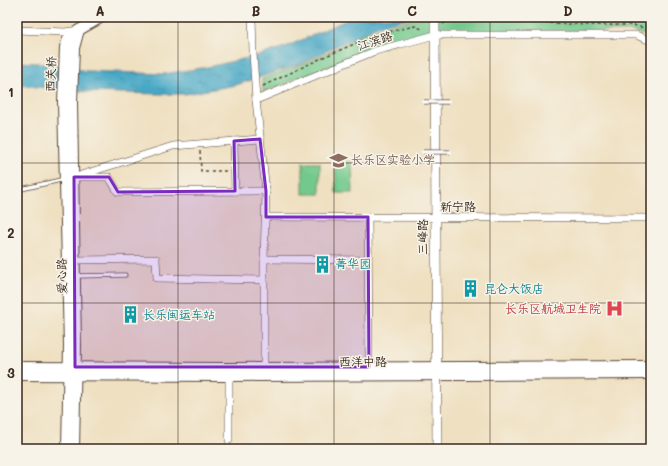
<svg xmlns="http://www.w3.org/2000/svg" width="668" height="466" font-family="Mali,'LXGW WenKai TC',sans-serif">
<defs>
<pattern id="water-ripples" width="26" height="14" patternUnits="userSpaceOnUse"><rect width="26" height="14" fill="#46a8c6"/><path d="M2 4q2-2 4 0t4 0M15 11q2-2 4 0t4 0" fill="none" stroke="#3c89a0"/></pattern>
</defs>
<rect width="100%" height="100%" fill="#f7f3e8"/>
<filter id="ink" filterUnits="userSpaceOnUse"><feTurbulence type="fractalNoise" baseFrequency=".025" numOctaves="2"/><feDisplacementMap in="SourceGraphic" scale="8" xChannelSelector="R" yChannelSelector="G"/><feConvolveMatrix kernelMatrix="1 2 1 2 8 2 1 2 1" color-interpolation-filters="sRGB"/></filter>
<filter id="wash" filterUnits="userSpaceOnUse"><feTurbulence type="fractalNoise" baseFrequency=".012" numOctaves="4" result="noise"/><feDisplacementMap in="SourceGraphic" scale="16" xChannelSelector="R" yChannelSelector="G"/><feGaussianBlur stdDeviation="0.9" result="paint"/><feColorMatrix in="noise" values="0 0 0 0 0 0 0 0 0 0 0 0 0 0 0 0 0 1.4 0 .05"/><feComposite in="paint" operator="in"/></filter>
<g filter="url(#wash)">
<rect width="100%" height="100%" fill="#efe0c1"/>
<g fill="#73c98d" stroke="#577a56">
<path d="M 421,17 L 625,17 L 651,22 L 651,37 L 630,31 L 443,31 L 422,34 L 343,61 L 263,92 L 262,79 L 301,65 L 337,48 L 363,33 Z"/>
<path d="M 335,162 L 352,162 L 353,193 L 336,193 Z"/>
<rect x="303" y="163" width="17" height="31"/>
</g>
<path fill="url(#water-ripples)" stroke="#406972" d="M 353,17 L 413,17 L 374,27 L 300,64 L 236,85 L 185,94 L 159,94 L 89,92 L 17,85 L 17,62 L 38,63 L 88,71 L 164,74 L 208,67 L 260,55 L 288,46 Z"/>
</g>
<g filter="url(#ink)">
<g fill="none" stroke-linecap="round" stroke-linejoin="round">
<defs>
<g id="service">
<path d="M 17,190 L 65,179"/>
<path d="M 76,276 L 125,275"/>
</g>
<g id="minor">
<path d="M 252,17 L 253,53 L 256,100 L 266,191 L 264,259 L 264,367"/>
<path d="M 17,30 L 65,32 L 79,30"/>
<path d="M 256,100 L 375,51 L 435,35 L 636,35 L 651,41"/>
<path d="M 234,141 L 235,191"/>
<path d="M 81,175 L 173,146 L 260,139"/>
<path d="M 69,178 L 74,177 L 109,177 L 118,192 L 266,191"/>
<path d="M 266,217 L 651,218"/>
<path d="M 368,217 L 369,367"/>
<path d="M 264,259 L 368,260"/>
<path d="M 75,260 L 156,259 L 157,278 L 264,280"/>
<path d="M 229,372 L 229,440"/>
</g>
<path id="tertiary" d="M 435,24 L 437,449"/>
<g id="secondary">
<path d="M 17,367 L 229,368 L 651,366"/>
<path d="M 17,375 L 229,376 L 651,374"/>
<path d="M 67,449 L 69,345 L 63,102 L 65,47 L 68,39 L 79,30 L 102,17"/>
<path d="M 74,449 L 76,346 L 72,102 L 74,48 L 79,30"/>
</g>
</defs>
<use href="#service" stroke="#564536" stroke-width="5"/>
<use href="#minor" stroke="#564536" stroke-width="8"/>
<use href="#tertiary" stroke="#564536" stroke-width="10"/>
<use href="#secondary" stroke="#564536" stroke-width="12"/>
<g stroke="#564536" stroke-width="1.5" stroke-dasharray="3 3" stroke-linecap="butt">
<path d="M 443,24 L 446,21 L 478,19 L 588,25 L 633,25 L 651,30"/>
<path d="M 263,86 L 326,56 L 378,34 L 415,26 L 424,30"/>
<path d="M 200,151 L 201,171 L 229,171"/>
</g>
<use href="#service" stroke="#fff" stroke-width="3.5"/>
<use href="#minor" stroke="#fff" stroke-width="7"/>
<use href="#tertiary" stroke="#fff" stroke-width="9"/>
<use href="#secondary" stroke="#fff" stroke-width="10"/>
<defs>
<g id="service-bridge">
<path d="M 424,102 L 448,102"/>
<path d="M 423,152 L 450,152"/>
</g>
</defs>
<use href="#service-bridge" stroke="#564536" stroke-width="5" stroke-linecap="butt"/>
<use href="#service-bridge" stroke="#fff" stroke-width="3.5"/>
</g>
</g>
<path fill="#7b2cbf" fill-opacity="0.2" stroke="#7b2cbf" stroke-width="3" stroke-linejoin="round" d="M 260,139 L 266,191 L 266,217 L 368,217 L 369,367 L 75,367 L 74,177 L 109,177 L 118,192 L 235,191 L 234,141 Z"/>
<path fill="none" stroke="#3b2a1e" stroke-width="1" stroke-opacity="0.55" d="M 178,17 L 178,449M 334,17 L 334,449M 490,17 L 490,449M 17,163 L 651,163M 17,303 L 651,303"/>
<defs>
<symbol id="school-bare" viewBox="-9 -9 18 18"><path d="M0-5L7-2L0 1L-7-2ZM-4 1L0 2.5L4 1V4Q0 6-4 4Z" fill="#8d6e63" stroke="#f7f3e8" stroke-width="2.5" paint-order="stroke"/></symbol>
<symbol id="building-bare" viewBox="-9 -9 18 18"><path d="M-4-6H4V6H1V3H-1V6H-4ZM-2.5-4.3h1.7v1.8h-1.7ZM.8-4.3h1.7v1.8H.8ZM-2.5-1h1.7V.8h-1.7ZM.8-1h1.7V.8H.8Z" fill="#0f9aa8" stroke="#f7f3e8" stroke-width="2.5" paint-order="stroke"/></symbol>
<symbol id="hospital-bare" viewBox="-9 -9 18 18"><path d="M-5-5h3v3.5h4V-5h3V5h-3V1.5h-4V5h-3Z" fill="#e0444e" stroke="#f7f3e8" stroke-width="2.5" paint-order="stroke"/></symbol>
</defs>
<g fill-rule="evenodd">
<use href="#school-bare" x="326" y="148" width="25" height="25"/>
<use href="#building-bare" x="310" y="252" width="25" height="25"/>
<use href="#building-bare" x="458" y="276" width="25" height="25"/>
<use href="#hospital-bare" x="602" y="296" width="25" height="25"/>
<use href="#building-bare" x="118" y="302" width="25" height="25"/>
</g>
<g text-anchor="middle" stroke-width="3" stroke-linejoin="round" paint-order="stroke">
<g font-size="12" fill="#3b2a1e" stroke="#f7f3e8">
<text transform="translate(375 41) rotate(-18)" y="4">江滨路</text>
<text transform="translate(51 74) rotate(-88)" y="4">西关桥</text>
<text x="458" y="211">新宁路</text>
<text transform="translate(423 237) rotate(-90)" y="4">三峰路</text>
<text transform="translate(62 276) rotate(-91)" y="4">爱心路</text>
<text x="363" y="366">西洋中路</text>
</g>
<g font-size="12" fill="#785e54" stroke="#f7f3e8" text-anchor="start">
<text x="351" y="164">长乐区实验小学</text>
</g>
<g font-size="12" fill="#0d838f" stroke="#f7f3e8" text-anchor="start">
<text x="335" y="268">菁华园</text>
<text x="484" y="293">昆仑大饭店</text>
<text x="143" y="319">长乐闽运车站</text>
</g>
<g font-size="12" fill="#be3a42" stroke="#f7f3e8" text-anchor="end">
<text x="601" y="313">长乐区航城卫生院</text>
</g>
</g>
<rect width="668" height="466" fill="none" stroke="#f7f3e8" stroke-width="44"/>
<rect x="22" y="22" width="624" height="422" fill="none" stroke="#3b2a1e" stroke-width="1.5"/>
<g font-size="13" text-anchor="middle" font-weight="bold" fill="#3b2a1e">
<text x="100" y="16">A</text>
<text x="256" y="16">B</text>
<text x="412" y="16">C</text>
<text x="568" y="16">D</text>
<text x="11" y="97">1</text>
<text x="11" y="238">2</text>
<text x="11" y="378">3</text>
</g>
</svg>
